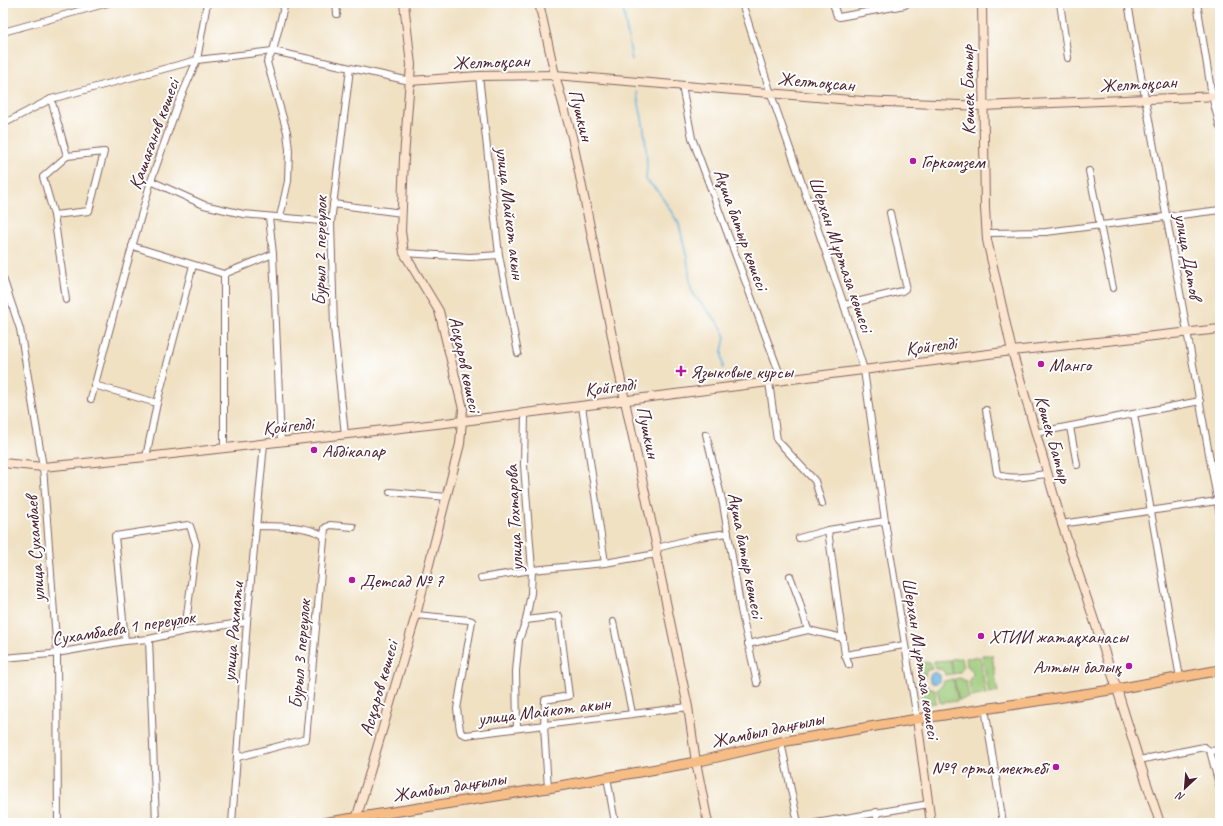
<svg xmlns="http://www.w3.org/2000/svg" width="1223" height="826" font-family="Caveat,sans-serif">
<rect width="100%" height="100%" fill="#fff"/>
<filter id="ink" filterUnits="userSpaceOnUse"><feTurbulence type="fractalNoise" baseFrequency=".025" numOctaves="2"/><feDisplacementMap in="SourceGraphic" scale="8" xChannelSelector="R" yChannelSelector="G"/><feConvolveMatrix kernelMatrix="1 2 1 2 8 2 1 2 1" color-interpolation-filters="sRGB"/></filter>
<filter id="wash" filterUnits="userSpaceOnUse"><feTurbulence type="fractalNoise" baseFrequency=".012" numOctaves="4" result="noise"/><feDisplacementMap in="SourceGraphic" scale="16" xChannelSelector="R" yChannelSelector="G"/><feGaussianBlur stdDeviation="0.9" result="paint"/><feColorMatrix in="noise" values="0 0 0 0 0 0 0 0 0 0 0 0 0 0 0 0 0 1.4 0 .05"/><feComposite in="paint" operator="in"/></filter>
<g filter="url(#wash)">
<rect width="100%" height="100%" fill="#f0e1c3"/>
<g fill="#9ac876" stroke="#727450">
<path d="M 982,655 L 992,655 L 998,692 L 989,693 Z"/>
<path d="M 980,657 L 986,694 L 971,697 L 969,680 L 973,675 L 972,670 L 967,666 L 966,658 Z"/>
<path d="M 961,658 L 963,668 L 959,673 L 945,675 L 944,671 L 940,669 L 935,669 L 934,661 L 950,660 L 953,673 L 951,659 Z"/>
<path d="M 930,662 L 932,669 L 927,670 L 925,674 L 925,677 L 920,678 L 918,664 Z"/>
<path d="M 960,678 L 966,681 L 969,698 L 959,700 L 954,679 Z"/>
<path d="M 953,679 L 958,701 L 940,703 L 937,690 L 943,684 L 944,681 Z"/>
<path d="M 925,682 L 927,687 L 935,689 L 936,703 L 923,705 L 919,683 Z"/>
</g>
<circle fill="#66b3df" stroke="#586985" cx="935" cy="678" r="5.5"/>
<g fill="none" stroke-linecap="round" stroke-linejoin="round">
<g stroke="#66b3df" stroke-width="1.5">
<path d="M 622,3 L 632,60"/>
<path d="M 636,91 C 643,120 649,150 646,180 L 658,191 L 679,224 L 687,258 L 691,288 L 695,297 L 708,311 L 722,328 L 725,338 L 722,351 L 723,368"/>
</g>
</g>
</g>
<g filter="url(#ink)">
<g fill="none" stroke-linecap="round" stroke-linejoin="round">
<defs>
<g id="street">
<path d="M 336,3 L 337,14"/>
<path d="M 742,3 L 771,94 L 844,305 L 864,370 L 885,521 L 917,719"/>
<path d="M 833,3 L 837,16 L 839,17 L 905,5 L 907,3"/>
<path d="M 1060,3 L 1068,58"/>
<path d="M 1128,3 L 1220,515"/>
<path d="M 1197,3 L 1212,96 L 1220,127"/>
<path d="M 3,32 L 108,3"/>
<path d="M 479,76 L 499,255 L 518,353"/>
<path d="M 682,86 L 692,138 L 782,380"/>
<path d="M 51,99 L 67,156 L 43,177 L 54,215 L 66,300"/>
<path d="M 3,124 L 51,99 L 197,60 L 273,51 L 410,81"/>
<path d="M 1089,171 L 1113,288"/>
<path d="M 151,181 L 204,205 L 243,214 L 331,222"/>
<path d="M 333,204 L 402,213"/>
<path d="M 54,215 L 89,211 L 104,152 L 67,156"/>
<path d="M 280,217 L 288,181 L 289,150 L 287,132 L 267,62 L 273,51 L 285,3"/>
<path d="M 987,233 L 1046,232 L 1220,210"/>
<path d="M 132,246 L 224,274 L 273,254 L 269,217"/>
<path d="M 404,253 L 470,257 L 499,255"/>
<path d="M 273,254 L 281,442"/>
<path d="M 3,278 L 20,329 L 43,467 L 57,653 L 58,823"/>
<path d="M 844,305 L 902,291 L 905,289 L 906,285 L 890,213"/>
<path d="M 769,382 L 777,440 L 815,481 L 822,504"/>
<path d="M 94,385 L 157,403 L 146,457"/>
<path d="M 91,399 L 124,275 L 151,181 L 178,104 L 197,60 L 207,3"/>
<path d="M 157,403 L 193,265"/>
<path d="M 582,406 L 605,563"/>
<path d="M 986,410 L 997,473 C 1007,482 1034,475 1047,474"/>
<path d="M 1134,414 L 1180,678"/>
<path d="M 1070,427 L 1077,465"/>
<path d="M 1035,433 L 1200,401"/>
<path d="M 706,434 L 723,504 L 741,610 L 757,683"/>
<path d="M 345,435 L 334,328 L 331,222 L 350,69"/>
<path d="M 224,448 L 224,274"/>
<path d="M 390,492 L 447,497"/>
<path d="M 1061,524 L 1217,501"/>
<path d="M 256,526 C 278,527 305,524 324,536"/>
<path d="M 828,530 L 845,655 L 849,665"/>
<path d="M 799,538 L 828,530 L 885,521"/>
<path d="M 657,548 L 699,537 L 728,533"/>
<path d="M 790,576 L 798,597 L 808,630"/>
<path d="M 481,578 L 532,570 L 605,563 L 656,554"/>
<path d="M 416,615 L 469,620 L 472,621 L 457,709 L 460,730 L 461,733 L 466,735 L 688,707"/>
<path d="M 526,620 L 559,616 L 569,696 L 545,700 L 544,726 L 548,788"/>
<path d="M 613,622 L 632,713"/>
<path d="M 149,639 L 156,823"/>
<path d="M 125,641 L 115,536 L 188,525 L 190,526 L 196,544 L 185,631"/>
<path d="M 748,644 L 808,630 L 843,638"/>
<path d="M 845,655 L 904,645"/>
<path d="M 3,658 L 51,654 L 125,641 L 149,639 L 185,631 L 247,622"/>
<path d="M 985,708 L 1003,823"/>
<path d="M 517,728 L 516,671 L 519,640 L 526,620 L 531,593 L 532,570 L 524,465 L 525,414"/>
<path d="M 781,742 L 798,823"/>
<path d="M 1210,751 L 1220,788"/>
<path d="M 238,757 L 306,739 L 325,528 L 330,525 L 353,527"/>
<path d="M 1139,760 L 1204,747 L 1210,751 L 1220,750"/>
<path d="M 607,777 L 615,823"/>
<path d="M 876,812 L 878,823"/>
<path d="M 232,823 L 247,622 L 264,444"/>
<path d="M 816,823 L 929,804"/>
</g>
<g id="secondary">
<path d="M 539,3 L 555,75 L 572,137 L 625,401 L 657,548 L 656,554 L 688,707 L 696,762 L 708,823"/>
<path d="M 982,3 L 985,208 L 987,240 L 1012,351 L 1063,527 L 1117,689 L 1139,760 L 1160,823"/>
<path d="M 410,81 L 479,76 L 555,75 L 863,101 L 983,106 L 1220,96"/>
<path d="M 3,463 L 43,467 L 146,457 L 463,421 L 1012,351 L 1220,329"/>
<path d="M 917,719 L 931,823"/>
<path d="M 355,823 L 416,615 L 460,444 L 463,409 L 439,311 L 404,253 L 401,231 L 404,158 L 411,65 L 404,3"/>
</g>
<path id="primary" d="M 322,823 L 548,788 L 696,762 L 781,742 L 917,719 L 1117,689 L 1220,670"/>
</defs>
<use href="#street" stroke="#846360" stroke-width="8"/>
<use href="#secondary" stroke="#846360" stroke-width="10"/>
<use href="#primary" stroke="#846360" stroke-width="11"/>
<use href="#street" stroke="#fff" stroke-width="6"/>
<use href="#secondary" stroke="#fbe5cf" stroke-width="8"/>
<use href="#primary" stroke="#f6be86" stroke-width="9"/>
</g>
</g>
<g fill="#b5179e" stroke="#fff" stroke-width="1.5">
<circle cx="913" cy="161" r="4"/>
<circle cx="1041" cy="364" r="4"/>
<path d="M679 365h4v4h4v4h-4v4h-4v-4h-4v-4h4z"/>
<circle cx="314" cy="450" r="4"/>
<circle cx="352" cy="580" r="4"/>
<circle cx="981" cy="636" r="4"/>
<circle cx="1129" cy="666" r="4"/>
<circle cx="1056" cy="767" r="4"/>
</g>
<g text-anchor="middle" stroke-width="4" stroke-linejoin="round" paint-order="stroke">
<g font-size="19" fill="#4a1f2b" stroke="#fff">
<text transform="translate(491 61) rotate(-2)" y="7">Желтоқсан</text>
<text transform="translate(816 81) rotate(5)" y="7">Желтоқсан</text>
<text transform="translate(1138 83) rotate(-3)" y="7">Желтоқсан</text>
<text transform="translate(967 90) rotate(-91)" y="7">Көшек Батыр</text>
<text transform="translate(582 115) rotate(76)" y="7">Пушкин</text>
<text transform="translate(153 134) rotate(-70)" y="7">Қашағанов көшесі</text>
<text transform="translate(511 213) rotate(83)" y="7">улица Майкот акын</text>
<text transform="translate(742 229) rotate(70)" y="7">Ақша батыр көшесі</text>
<text transform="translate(319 251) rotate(-89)" y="7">Бурыл 2 переулок</text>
<text transform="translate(842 254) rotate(71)" y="7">Шерхан Мұртаза көшесі</text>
<text transform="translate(1189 256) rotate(80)" y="7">улица Датов</text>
<text transform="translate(931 345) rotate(-7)" y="7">Қойгелді</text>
<text transform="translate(466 364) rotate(78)" y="7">Асқаров көшесі</text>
<text transform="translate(610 386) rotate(-7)" y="7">Қойгелді</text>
<text transform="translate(288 425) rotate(-6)" y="7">Қойгелді</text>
<text transform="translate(649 432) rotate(78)" y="7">Пушкин</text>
<text transform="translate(1054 439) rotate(74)" y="7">Көшек Батыр</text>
<text transform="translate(513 518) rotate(-93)" y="7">улица Тохтарова</text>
<text transform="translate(34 549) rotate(-94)" y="7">улица Сухамбаев</text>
<text transform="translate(747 555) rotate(79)" y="7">Ақша батыр көшесі</text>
<text transform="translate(123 627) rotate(-9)" y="7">Сухамбаева 1 переулок</text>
<text transform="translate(232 632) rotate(-85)" y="7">улица Рахмати</text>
<text transform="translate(299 654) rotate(-85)" y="7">Бурыл 3 переулок</text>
<text transform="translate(922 658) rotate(81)" y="7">Шерхан Мұртаза көшесі</text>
<text transform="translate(378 688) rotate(-74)" y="7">Асқаров көшесі</text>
<text transform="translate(544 710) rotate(-7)" y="7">улица Майкот акын</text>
<text transform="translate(767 729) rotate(-12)" y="7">Жамбыл даңғылы</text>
<text transform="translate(449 786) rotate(-9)" y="7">Жамбыл даңғылы</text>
</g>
<g font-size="19" fill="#4a1f2b" stroke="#fff" text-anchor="start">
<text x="921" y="168">Горкомзем</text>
<text x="1049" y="371">Манго</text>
<text x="690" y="378">Языковые курсы</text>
<text x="322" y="457">Абдiкапар</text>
<text x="360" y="587">Детсад № 7</text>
<text x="989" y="643">ХТИИ жатақханасы</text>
<text x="1121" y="673" text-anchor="end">Алтын балық</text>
<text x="1048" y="774" text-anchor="end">№9 орта мектебі</text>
</g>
</g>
<rect width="1223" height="826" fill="none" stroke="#fff" stroke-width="16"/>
<g transform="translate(1185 788) rotate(206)" stroke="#ffffff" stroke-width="3" paint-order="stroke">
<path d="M0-3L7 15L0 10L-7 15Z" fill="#4a1f2b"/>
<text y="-6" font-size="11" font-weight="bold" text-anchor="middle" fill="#4a1f2b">N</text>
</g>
</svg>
